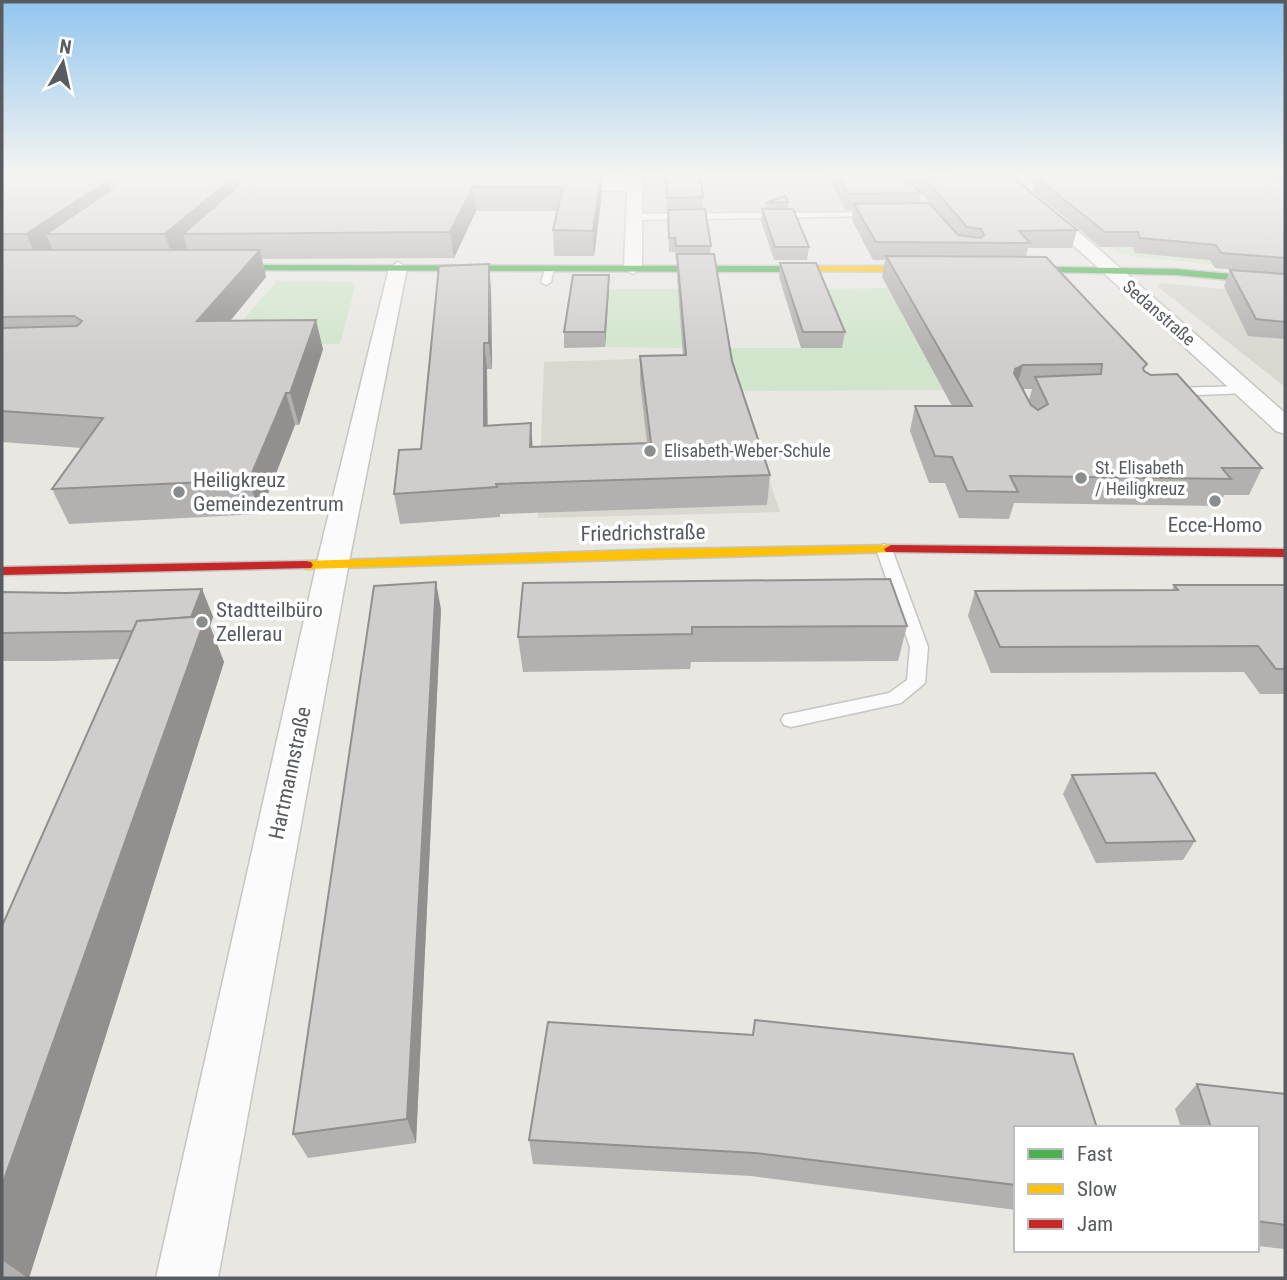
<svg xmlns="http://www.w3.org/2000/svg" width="1287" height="1280" font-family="'Roboto Condensed',sans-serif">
<rect width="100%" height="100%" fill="#e8e7e2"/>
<path fill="#dad8d5" d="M 401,175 L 902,175 L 936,216 L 641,218 L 624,189 Z"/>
<g fill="#dad7d1">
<path d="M 1161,283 L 1285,295 L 1285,387 L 1157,286 Z"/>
<path d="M 726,356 L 780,512 L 538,518 L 544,362 Z"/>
</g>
<g fill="#d1e5cc">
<path d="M 1101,239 L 1279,265 L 1285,271 L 1135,257 L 1116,251 Z"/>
<path d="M 277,281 L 352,282 L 355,287 L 340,344 L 220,346 Z"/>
<path d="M 888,288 L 943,390 L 738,391 L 724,348 L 842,348 L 819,289 Z"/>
<path d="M 609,289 L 678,289 L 683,348 L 605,347 Z"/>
</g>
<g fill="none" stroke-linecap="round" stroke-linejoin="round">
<defs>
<g id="lane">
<path d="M 876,212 L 879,216 L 634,220 L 630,217 L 634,214 Z"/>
<path d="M 546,266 L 554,268 L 551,282 L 546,285 L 541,282 Z"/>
<path d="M 1245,386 L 1251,390 L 1249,393 L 1171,396 L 1165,392 L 1171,388 Z"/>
<path d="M 884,544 L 892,549 L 928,647 L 925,683 L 901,703 L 791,727 L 784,725 L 781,720 L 784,715 L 889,693 L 907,680 L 910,647 L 876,549 Z"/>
</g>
<g id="street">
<path d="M 628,175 L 642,175 L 642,268 L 633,274 L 624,268 L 627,191 L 555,191 L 547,186 L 555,181 L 627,181 Z"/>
<path d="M 993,175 L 1010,175 L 1094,245 L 1285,413 L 1285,434 L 1276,431 L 1082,253 Z"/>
<path d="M 398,262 L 407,268 L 349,562 L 218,1278 L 156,1278 L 317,562 L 389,268 Z"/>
</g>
<g id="fast">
<path d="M 210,265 L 788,266 L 792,269 L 788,272 L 207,270 L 207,266 Z"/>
<path d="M 1005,266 L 1176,269 L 1285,279 L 1285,285 L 1176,275 L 1002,271 L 1002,267 Z"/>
</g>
<g id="slow">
<path d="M 788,266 L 938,266 L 942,269 L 938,272 L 785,271 L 784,269 Z"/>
<path d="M 891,545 L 898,549 L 896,552 L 306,569 L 299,565 L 306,561 L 664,549 Z"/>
</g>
<g id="jam">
<path d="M 891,545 L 1285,549 L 1285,557 L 886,552 L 884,549 Z"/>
<path d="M 306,561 L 311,562 L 313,565 L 311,568 L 2,575 L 2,567 Z"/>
</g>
</defs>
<use href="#lane" stroke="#c5c5c4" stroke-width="3"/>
<use href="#street" stroke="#c5c5c4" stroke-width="3"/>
<use href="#fast" stroke="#c5c6c5" stroke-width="3"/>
<use href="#slow" stroke="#c5c6c5" stroke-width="3"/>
<use href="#jam" stroke="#c5c6c5" stroke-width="3"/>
<use href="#lane" fill="#fcfbfb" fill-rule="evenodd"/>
<use href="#street" fill="#fcfbfb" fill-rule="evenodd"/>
<use href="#fast" fill="#4caf50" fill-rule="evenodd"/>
<use href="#slow" fill="#ffc107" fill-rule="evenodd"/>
<use href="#jam" fill="#c62828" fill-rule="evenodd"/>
</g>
<g fill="#b3b1af" fill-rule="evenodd">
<path d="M 2,175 L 605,175 L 604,178 L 602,178 L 602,194 L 594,256 L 554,256 L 553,230 L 558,211 L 476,211 L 454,258 L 262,259 L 266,277 L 231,320 L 323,349 L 299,425 L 295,425 L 260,514 L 69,524 L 52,489 L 82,448 L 2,442 Z"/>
<path d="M 665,175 L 700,175 L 703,197 L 703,209 L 711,246 L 710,254 L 732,361 L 770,475 L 767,505 L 500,514 L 500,517 L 400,524 L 394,494 L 421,449 L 491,288 L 492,369 L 487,369 L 487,426 L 533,447 L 647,443 L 640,382 L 640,356 L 683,355 L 677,277 L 677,260 L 676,260 L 675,252 L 669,252 Z"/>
<path d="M 827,175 L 904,175 L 920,193 L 919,203 L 934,208 L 906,175 L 927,175 L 929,177 L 1077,230 L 1072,248 L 1028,248 L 1026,257 L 1145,371 L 1262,468 L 1249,495 L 1224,495 L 1219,506 L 1014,503 L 1009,519 L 959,518 L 945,483 L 929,483 L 910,431 L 915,406 L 952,406 L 882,277 L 885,260 L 873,260 L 852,220 L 853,210 L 846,210 ZM 1023,389 L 1032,389 L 1029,400 Z"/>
<path d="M 1021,175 L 1285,175 L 1285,274 L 1215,268 L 1210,260 L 1135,253 L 1133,247 L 1100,247 L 1033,191 L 1035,186 Z"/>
<path d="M 788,202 L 788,209 L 809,247 L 807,260 L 774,260 L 761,221 L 762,209 L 765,209 L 766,203 Z"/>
<path d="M 780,263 L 845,332 L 842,348 L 801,348 L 779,277 Z"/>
<path d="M 1230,270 L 1285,274 L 1285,339 L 1248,336 L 1224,286 Z"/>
<path d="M 609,289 L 605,347 L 564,348 L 564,332 Z"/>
<path d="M 890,579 L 907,626 L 898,661 L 691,662 L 690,669 L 523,672 L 518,637 Z"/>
<path d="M 1174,585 L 1285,585 L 1285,694 L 1260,694 L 1244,672 L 991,673 L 968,616 L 975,591 L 1172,590 Z"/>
<path d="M 202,589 L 213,617 L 210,626 L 224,662 L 29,1278 L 2,1278 L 2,926 L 120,659 L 53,661 L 2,661 L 2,592 L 66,593 Z"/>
<path d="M 441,609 L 416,1143 L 308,1158 L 293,1134 Z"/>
<path d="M 1072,775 L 1195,841 L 1183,860 L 1096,863 L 1063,794 Z"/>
<path d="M 1197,1084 L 1285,1094 L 1285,1249 L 1257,1246 L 1257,1128 L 1181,1128 L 1175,1109 Z"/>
<path d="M 1016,1128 L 1016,1210 L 751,1176 L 533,1164 L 529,1140 Z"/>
</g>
<g fill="#92908f">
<path d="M 601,175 L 602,194 L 594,256 L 593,231 Z"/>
<path d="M 107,181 L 115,204 L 46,234 L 52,248 L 37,259 L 26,234 Z"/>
<path d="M 229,181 L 236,204 L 183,234 L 187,247 L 173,260 L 165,234 Z"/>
<path d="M 473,187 L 476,211 L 454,258 L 450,232 Z"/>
<path d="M 260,250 L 266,277 L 206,350 L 197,321 Z"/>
<path d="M 489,264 L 491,288 L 492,369 L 489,343 Z"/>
<path d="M 609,275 L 609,289 L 605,347 L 605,332 Z"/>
<path d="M 316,320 L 323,349 L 299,425 L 290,393 Z"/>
<path d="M 484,343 L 487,369 L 488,455 L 484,426 Z"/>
<path d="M 1023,365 L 1016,389 L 1009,394 L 1015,369 Z"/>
<path d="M 286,393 L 295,425 L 260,514 L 249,480 Z"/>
<path d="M 531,423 L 533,452 L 530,447 Z"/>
<path d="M 436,582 L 441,609 L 416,1143 L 407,1119 Z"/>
<path d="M 202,589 L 213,617 L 210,626 L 224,662 L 29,1278 L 28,1278 L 2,1260 L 2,1185 L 186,630 Z"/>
</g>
<g fill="#d0cecc" stroke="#92908f" stroke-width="2" fill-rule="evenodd">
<path d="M 2,175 L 601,175 L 593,231 L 553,230 L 563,187 L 473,187 L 450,232 L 183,234 L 237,187 L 238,184 L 229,181 L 165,234 L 46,234 L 114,188 L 115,184 L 107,181 L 26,234 L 2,234 Z"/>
<path d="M 666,175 L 700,175 L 703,197 L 667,198 Z"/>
<path d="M 837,175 L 904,175 L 920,193 L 848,194 Z"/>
<path d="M 922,175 L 927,175 L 929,177 L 1011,176 L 1077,230 L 1019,231 L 1030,243 L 876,242 L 854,204 L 929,203 L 958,235 L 981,238 L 984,235 L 981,229 L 967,227 Z"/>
<path d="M 1042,175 L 1201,175 L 1285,179 L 1285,258 L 1221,253 L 1216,245 L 1140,238 L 1138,232 L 1105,232 L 1037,178 L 1045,178 Z"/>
<path d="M 785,196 L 788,202 L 766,203 Z"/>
<path d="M 705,209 L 711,246 L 676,246 L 675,238 L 669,238 L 668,210 Z"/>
<path d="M 762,209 L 793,209 L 809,247 L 775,247 Z"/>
<path d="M 2,250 L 260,250 L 197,321 L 316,320 L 290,393 L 286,393 L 249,480 L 52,489 L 103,418 L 2,411 L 2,328 L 77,326 L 82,321 L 74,316 L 2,317 Z"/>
<path d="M 677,254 L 714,254 L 732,361 L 770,475 L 496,484 L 497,487 L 394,494 L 399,450 L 421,449 L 439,266 L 489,264 L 489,343 L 484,343 L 484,426 L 531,423 L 530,447 L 651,443 L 640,356 L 686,355 Z"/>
<path d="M 886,256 L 1046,257 L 1147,364 L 1143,368 L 1144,371 L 1151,375 L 1177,374 L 1262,468 L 1222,468 L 1231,479 L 1010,476 L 1018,492 L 967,491 L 952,457 L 935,456 L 915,406 L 972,406 ZM 1102,364 L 1101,374 L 1035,377 L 1048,404 L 1038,410 L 1031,405 L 1014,373 L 1015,369 L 1023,365 Z"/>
<path d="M 780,263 L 816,263 L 845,332 L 803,332 Z"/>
<path d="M 1230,270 L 1285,274 L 1285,322 L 1256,319 Z"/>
<path d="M 573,275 L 609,275 L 605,332 L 564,332 Z"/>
<path d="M 890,579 L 907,626 L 692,627 L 692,634 L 518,637 L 523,583 Z"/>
<path d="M 436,582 L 407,1119 L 293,1134 L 374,586 Z"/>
<path d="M 1174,585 L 1285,585 L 1285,669 L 1276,669 L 1258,646 L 1000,647 L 975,591 L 1178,590 Z"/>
<path d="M 202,589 L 191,617 L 137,621 L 133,631 L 2,633 L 2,592 L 66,593 Z"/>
<path d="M 206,616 L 2,1185 L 2,926 L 137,621 Z"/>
<path d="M 1155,773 L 1195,841 L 1106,843 L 1072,775 Z"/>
<path d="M 755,1020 L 1073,1054 L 1097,1128 L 1016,1128 L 1016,1185 L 755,1153 L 529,1140 L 548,1022 L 753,1035 Z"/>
<path d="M 1197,1084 L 1285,1094 L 1285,1225 L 1257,1221 L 1257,1128 L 1211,1128 Z"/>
</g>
<linearGradient id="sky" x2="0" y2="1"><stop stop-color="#92c5ee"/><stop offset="0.49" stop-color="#f5f4f2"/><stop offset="1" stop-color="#f5f4f2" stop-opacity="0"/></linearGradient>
<rect width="1287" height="355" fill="url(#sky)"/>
<g fill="#8a8d8e" stroke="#fff" stroke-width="2.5">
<circle cx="650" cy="451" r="7"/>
<circle cx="1081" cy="478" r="7"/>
<circle cx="179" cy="492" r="7"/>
<circle cx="1215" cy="501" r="7"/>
<circle cx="202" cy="622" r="7"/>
</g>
<g text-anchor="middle" stroke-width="7" stroke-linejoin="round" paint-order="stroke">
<g font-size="18" fill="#585c60" stroke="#fff">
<text transform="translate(1159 313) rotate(41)" y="6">Sedanstraße</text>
</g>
<g font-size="18" fill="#585c60" stroke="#fff" text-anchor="start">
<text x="664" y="457">Elisabeth-Weber-Schule</text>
<text x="1095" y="474">St. Elisabeth<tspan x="1095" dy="21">/ Heiligkreuz</tspan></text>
</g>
<g font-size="21" fill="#585c60" stroke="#fff" text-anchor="start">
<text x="193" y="487">Heiligkreuz<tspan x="193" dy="24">Gemeindezentrum</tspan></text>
<text x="1215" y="532" text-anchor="middle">Ecce-Homo</text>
<text x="216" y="617">Stadtteilbüro<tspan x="216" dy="24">Zellerau</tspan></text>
</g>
<g font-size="21" fill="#585c60" stroke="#fff">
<text transform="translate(643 533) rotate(-1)" y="7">Friedrichstraße</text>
<text transform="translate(290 773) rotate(-78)" y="7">Hartmannstraße</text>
</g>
</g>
<rect width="1287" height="1280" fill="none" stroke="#585c60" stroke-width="7"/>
<rect x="1014" y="1126" width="245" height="126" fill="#ffffff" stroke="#bcbebf" stroke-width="2"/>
<rect x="1028" y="1149" width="35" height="10" fill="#4caf50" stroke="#bcbebf" stroke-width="2"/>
<text x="1077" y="1161" font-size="21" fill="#585c60">Fast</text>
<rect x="1028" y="1184" width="35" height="10" fill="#ffc107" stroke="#bcbebf" stroke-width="2"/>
<text x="1077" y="1196" font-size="21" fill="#585c60">Slow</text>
<rect x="1028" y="1219" width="35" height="10" fill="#c62828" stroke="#bcbebf" stroke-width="2"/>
<text x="1077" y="1231" font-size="21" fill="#585c60">Jam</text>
<g transform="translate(63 63) rotate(9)" stroke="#ffffff" stroke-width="5" paint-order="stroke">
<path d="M0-5L12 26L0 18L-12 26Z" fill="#585c60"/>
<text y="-10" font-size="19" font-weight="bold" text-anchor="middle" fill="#585c60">N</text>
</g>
</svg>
